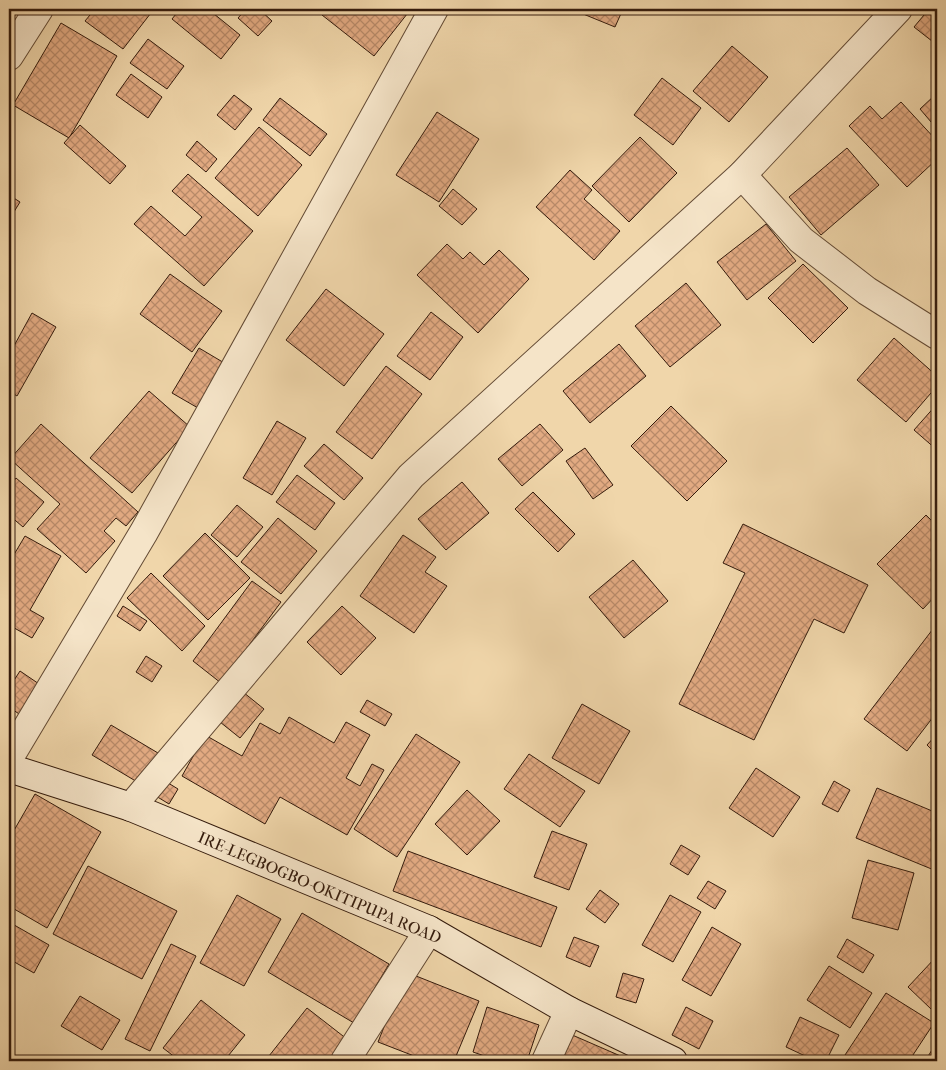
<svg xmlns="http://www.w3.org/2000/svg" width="946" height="1070" font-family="'IM FELL French Canon',serif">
<defs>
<pattern id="building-cross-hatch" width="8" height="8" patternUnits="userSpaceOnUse" patternTransform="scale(1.25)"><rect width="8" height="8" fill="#e2aa82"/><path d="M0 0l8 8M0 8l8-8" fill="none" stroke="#b88a69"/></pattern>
</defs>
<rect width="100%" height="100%" fill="#f0d6aa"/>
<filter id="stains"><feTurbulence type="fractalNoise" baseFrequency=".004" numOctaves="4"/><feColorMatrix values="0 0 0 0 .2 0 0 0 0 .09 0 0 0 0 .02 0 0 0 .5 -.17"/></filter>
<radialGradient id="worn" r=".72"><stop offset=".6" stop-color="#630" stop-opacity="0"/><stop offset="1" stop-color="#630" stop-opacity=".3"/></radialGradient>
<g fill="url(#building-cross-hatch)" stroke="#341b0c">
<path d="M 95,9 L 154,9 L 123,49 L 85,21 Z"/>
<path d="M 180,9 L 208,9 L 240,35 L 221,59 L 172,19 Z"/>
<path d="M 246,9 L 259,9 L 272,21 L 258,36 L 238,18 Z"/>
<path d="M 327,9 L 411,9 L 374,56 L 322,15 Z"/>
<path d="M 571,9 L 623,9 L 615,27 Z"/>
<path d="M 929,9 L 937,9 L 937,45 L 914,27 Z"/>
<path d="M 61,23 L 117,56 L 69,138 L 13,105 Z"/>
<path d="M 148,39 L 184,66 L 167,89 L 130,63 Z"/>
<path d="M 732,46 L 768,77 L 729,122 L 693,91 Z"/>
<path d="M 131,74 L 162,97 L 148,118 L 116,95 Z"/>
<path d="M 662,78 L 701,108 L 673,145 L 634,115 Z"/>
<path d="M 234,95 L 252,109 L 235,130 L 217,115 Z"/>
<path d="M 935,95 L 937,97 L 937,129 L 920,109 Z"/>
<path d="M 280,98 L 327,134 L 310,156 L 263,120 Z"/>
<path d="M 901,102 L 937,141 L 937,159 L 907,187 L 849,126 L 870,106 L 882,119 Z"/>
<path d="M 437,112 L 479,139 L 439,202 L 396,175 Z"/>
<path d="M 80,125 L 126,166 L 110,184 L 64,143 Z"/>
<path d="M 259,127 L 302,165 L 258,216 L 215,178 Z"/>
<path d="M 640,137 L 677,173 L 629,222 L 592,186 Z"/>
<path d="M 197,141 L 217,159 L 206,172 L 186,155 Z"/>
<path d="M 847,148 L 879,185 L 821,235 L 789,197 Z"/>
<path d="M 570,170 L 592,190 L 584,199 L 620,231 L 594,260 L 536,207 Z"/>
<path d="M 188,174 L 253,231 L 204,286 L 134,224 L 151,206 L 185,236 L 202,217 L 172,191 Z"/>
<path d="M 453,189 L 477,209 L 462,225 L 439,206 Z"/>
<path d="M 9,195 L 20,202 L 9,220 Z"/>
<path d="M 766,224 L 796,261 L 747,300 L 717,262 Z"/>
<path d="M 447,244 L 463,259 L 470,252 L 484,265 L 499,250 L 529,279 L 478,333 L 417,275 Z"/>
<path d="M 803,264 L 848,308 L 813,343 L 768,298 Z"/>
<path d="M 170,274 L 222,311 L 192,352 L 140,314 Z"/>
<path d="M 686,283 L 721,325 L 670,367 L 635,326 Z"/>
<path d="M 326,289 L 384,334 L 344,386 L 286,340 Z"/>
<path d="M 431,312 L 463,337 L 430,380 L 397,356 Z"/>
<path d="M 32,313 L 56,327 L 17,396 L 9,391 L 9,355 Z"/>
<path d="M 894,338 L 937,376 L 937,386 L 906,422 L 857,380 Z"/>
<path d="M 619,344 L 646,376 L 590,423 L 563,391 Z"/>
<path d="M 199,348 L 226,364 L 198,408 L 172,393 Z"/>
<path d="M 386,366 L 422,394 L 372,459 L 336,432 Z"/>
<path d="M 149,391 L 190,427 L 132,493 L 90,458 Z"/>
<path d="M 937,404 L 937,450 L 914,430 Z"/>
<path d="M 671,406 L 727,461 L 687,501 L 631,446 Z"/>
<path d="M 277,421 L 306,438 L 272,495 L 243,478 Z"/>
<path d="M 41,424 L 138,512 L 126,526 L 116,518 L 104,531 L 115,541 L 86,573 L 37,529 L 60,504 L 10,459 Z"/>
<path d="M 540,424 L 563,450 L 522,486 L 498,459 Z"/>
<path d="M 324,444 L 363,478 L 344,500 L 304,466 Z"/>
<path d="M 585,448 L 613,485 L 593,499 L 566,461 Z"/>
<path d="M 297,475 L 335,503 L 315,530 L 276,502 Z"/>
<path d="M 16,478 L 44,502 L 23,527 L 9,515 L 9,487 Z"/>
<path d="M 462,482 L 489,513 L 446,550 L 418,519 Z"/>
<path d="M 533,492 L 575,534 L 558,552 L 515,509 Z"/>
<path d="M 237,505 L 263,527 L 237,557 L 211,535 Z"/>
<path d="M 926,515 L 937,526 L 937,594 L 923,609 L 877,564 Z"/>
<path d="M 278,518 L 317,551 L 281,594 L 241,562 Z"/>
<path d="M 743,524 L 868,585 L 844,633 L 814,619 L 754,740 L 679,704 L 745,573 L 723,563 Z"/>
<path d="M 205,533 L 250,578 L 208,620 L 163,576 Z"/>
<path d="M 403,535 L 436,557 L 425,572 L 447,586 L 414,633 L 360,596 Z"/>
<path d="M 25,536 L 61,556 L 30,610 L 44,618 L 32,638 L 9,625 L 9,563 Z"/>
<path d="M 633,560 L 668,601 L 624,638 L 589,597 Z"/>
<path d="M 151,573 L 205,626 L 182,651 L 127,598 Z"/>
<path d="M 252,581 L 281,602 L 221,683 L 193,661 Z"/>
<path d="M 123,606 L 147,621 L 140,631 L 117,616 Z"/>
<path d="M 342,606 L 376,638 L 341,675 L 307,642 Z"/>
<path d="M 936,625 L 937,712 L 907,751 L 864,719 Z"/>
<path d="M 146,656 L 162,666 L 152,682 L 136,672 Z"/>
<path d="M 20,671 L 42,686 L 22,716 L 9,707 L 9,688 Z"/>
<path d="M 243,692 L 264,709 L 240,738 L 220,722 Z"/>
<path d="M 367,700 L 392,714 L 385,726 L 360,712 Z"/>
<path d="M 582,704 L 630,731 L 599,784 L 552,758 Z"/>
<path d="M 289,717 L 334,743 L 346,722 L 370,735 L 346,778 L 360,786 L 372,764 L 384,770 L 347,835 L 280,797 L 265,824 L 182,776 L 205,735 L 242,756 L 260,723 L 280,734 Z"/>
<path d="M 111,725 L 163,756 L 144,786 L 92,755 Z"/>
<path d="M 416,734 L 460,762 L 397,857 L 354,829 Z"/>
<path d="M 937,734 L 937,755 L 927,745 Z"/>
<path d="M 529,754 L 585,791 L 560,827 L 504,789 Z"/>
<path d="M 756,768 L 800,797 L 773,837 L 729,808 Z"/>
<path d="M 160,778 L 178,789 L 169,804 L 151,793 Z"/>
<path d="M 834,781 L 850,790 L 838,812 L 822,804 Z"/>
<path d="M 877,788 L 937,813 L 937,862 L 934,870 L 856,838 Z"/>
<path d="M 467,790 L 500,821 L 467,855 L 435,824 Z"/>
<path d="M 35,794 L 101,832 L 47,928 L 9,906 L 9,839 Z"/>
<path d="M 552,831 L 587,844 L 569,890 L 534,877 Z"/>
<path d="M 681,845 L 700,856 L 688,875 L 670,864 Z"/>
<path d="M 408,851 L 557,907 L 541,947 L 393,891 Z"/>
<path d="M 868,860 L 914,873 L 898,930 L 852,918 Z"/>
<path d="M 88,866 L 177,911 L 142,979 L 53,934 Z"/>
<path d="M 708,881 L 726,891 L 715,909 L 697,898 Z"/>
<path d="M 600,890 L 619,904 L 605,923 L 586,909 Z"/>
<path d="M 237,895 L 281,919 L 244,986 L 200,963 Z"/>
<path d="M 670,895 L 701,912 L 673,962 L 642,945 Z"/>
<path d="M 302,913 L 389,964 L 354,1023 L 268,972 Z"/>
<path d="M 9,922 L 49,945 L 34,973 L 9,959 Z"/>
<path d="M 712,927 L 741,944 L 711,996 L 682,980 Z"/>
<path d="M 574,937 L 599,946 L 590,967 L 566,957 Z"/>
<path d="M 847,939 L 874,955 L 863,973 L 837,957 Z"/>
<path d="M 171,944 L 196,956 L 150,1051 L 125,1039 Z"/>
<path d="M 936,957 L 937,958 L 937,1002 L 931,1009 L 908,987 Z"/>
<path d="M 829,966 L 872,993 L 850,1028 L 807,1000 Z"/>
<path d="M 406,972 L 479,1001 L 454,1061 L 427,1061 L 378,1042 Z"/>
<path d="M 623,973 L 644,979 L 636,1003 L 616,997 Z"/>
<path d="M 886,993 L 934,1023 L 909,1061 L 841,1061 Z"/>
<path d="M 80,996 L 120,1020 L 102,1050 L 61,1026 Z"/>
<path d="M 201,1000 L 245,1035 L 224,1061 L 180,1061 L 163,1048 Z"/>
<path d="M 487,1007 L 539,1025 L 527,1061 L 499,1061 L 473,1052 Z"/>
<path d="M 686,1007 L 713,1021 L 699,1049 L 672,1035 Z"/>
<path d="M 307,1008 L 352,1043 L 338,1061 L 265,1061 Z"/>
<path d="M 800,1017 L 839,1035 L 826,1061 L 816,1061 L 786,1047 Z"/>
<path d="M 570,1034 L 632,1061 L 557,1061 Z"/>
<path d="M 937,1042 L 937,1061 L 925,1061 Z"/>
</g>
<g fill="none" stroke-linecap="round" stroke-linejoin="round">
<defs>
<g id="street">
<path d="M 9,56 L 39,9"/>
<path d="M 742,175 L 801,240 L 867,291 L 937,335"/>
<path d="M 9,758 L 144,532 L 434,9"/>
<path d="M 131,807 L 411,476 L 742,175 L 898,9"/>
<path d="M 345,1061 L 429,930"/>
<path d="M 546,1061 L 569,1011"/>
</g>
<path id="secondary" d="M 9,768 L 131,807 L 429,930 L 569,1011 L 673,1061"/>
</defs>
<use href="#street" stroke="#634a34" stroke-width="30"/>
<use href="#secondary" stroke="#341b0c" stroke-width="30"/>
<use href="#street" stroke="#f5e4c8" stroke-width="28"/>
<use href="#secondary" stroke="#f5e4c8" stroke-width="28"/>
</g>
<g text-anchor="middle" stroke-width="4.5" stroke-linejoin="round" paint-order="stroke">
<g font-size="16" fill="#341b0c" stroke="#f5e4c8">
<text transform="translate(320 887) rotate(23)" y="6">IRE-LEGBOGBO-OKITIPUPA ROAD</text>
</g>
</g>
<rect width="946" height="1070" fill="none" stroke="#f0d6aa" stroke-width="30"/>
<rect x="10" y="10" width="926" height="1050" fill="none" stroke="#341b0c" stroke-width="2.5"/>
<rect x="15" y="15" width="916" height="1040" fill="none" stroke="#341b0c"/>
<rect width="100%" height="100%" filter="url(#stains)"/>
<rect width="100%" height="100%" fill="url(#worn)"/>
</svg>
